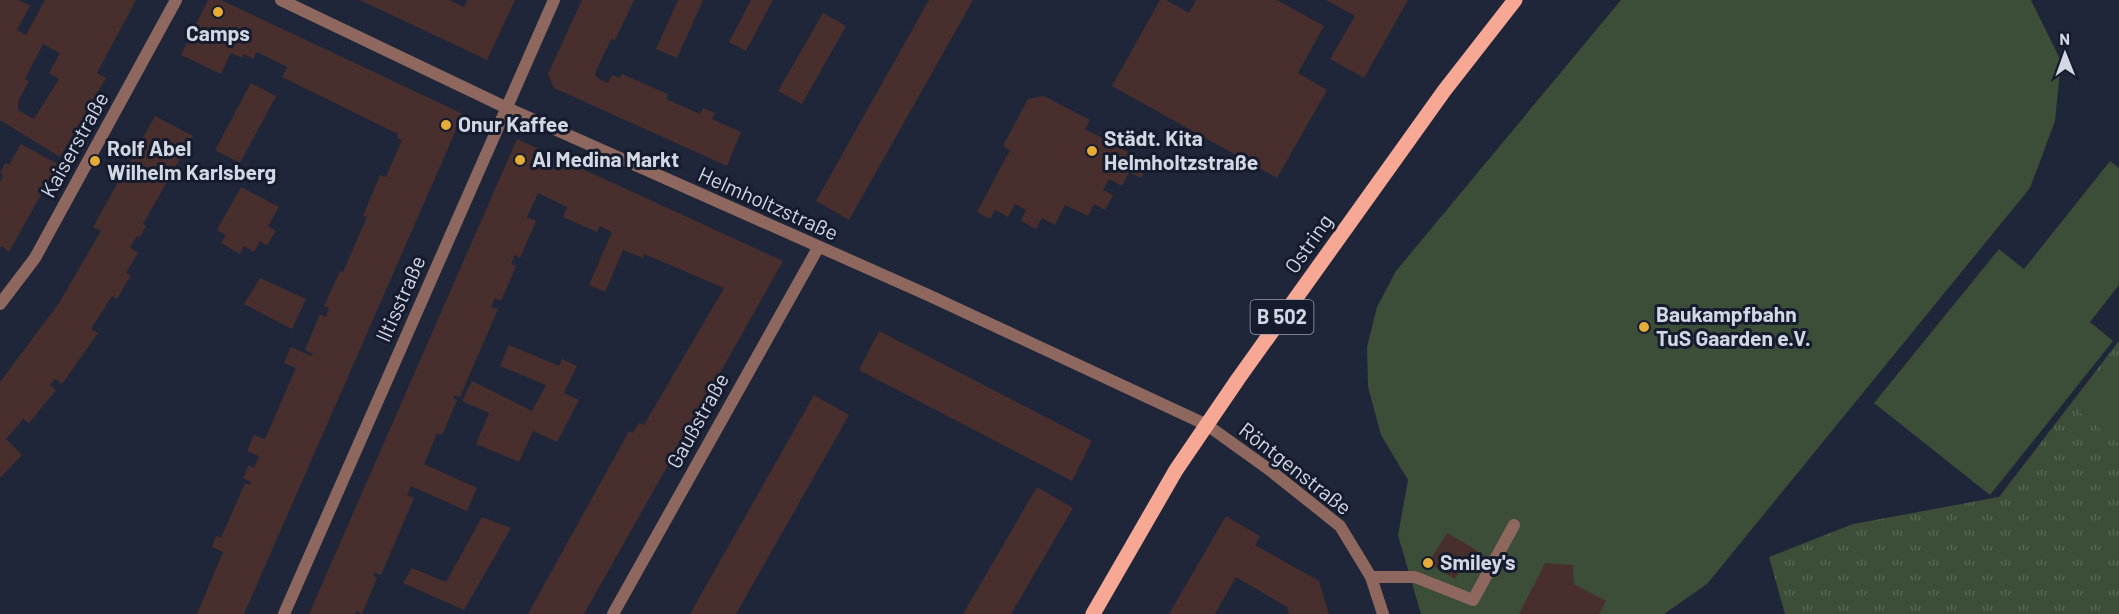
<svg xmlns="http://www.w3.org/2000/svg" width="2119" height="614" font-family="Barlow,sans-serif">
<defs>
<pattern id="grass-tufts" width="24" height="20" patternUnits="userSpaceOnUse" patternTransform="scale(1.5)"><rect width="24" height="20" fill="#3c4e37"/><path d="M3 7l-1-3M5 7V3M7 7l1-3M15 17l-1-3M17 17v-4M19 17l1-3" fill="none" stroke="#576754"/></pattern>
</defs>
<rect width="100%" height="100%" fill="#1f2639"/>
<path fill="url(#grass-tufts)" d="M 2119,341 L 2119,614 L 1785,614 L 1769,557 L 1853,524 L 1999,497 Z"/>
<g fill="#3c4e37">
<path d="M 1621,0 L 2031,0 L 2061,61 L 2055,121 L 2030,188 L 1707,584 L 1664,614 L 1421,614 L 1398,535 L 1408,480 L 1381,435 L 1368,387 L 1367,347 L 1377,307 L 1396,271 Z"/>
<path d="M 2110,161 L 2119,168 L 2119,285 L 2090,322 L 2113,341 L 1990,495 L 1874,403 L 1999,249 L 2024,269 Z"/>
<path d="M 2119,360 L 2119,444 L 2078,411 Z"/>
</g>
<g fill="#482f2d" fill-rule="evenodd">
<path d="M 0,0 L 19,0 L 30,6 L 17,30 L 26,35 L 45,0 L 136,0 L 97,73 L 106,78 L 60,157 L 0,120 ZM 43,44 L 60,53 L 49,73 L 59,79 L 34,119 L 18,110 L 19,99 L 29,81 L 25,79 Z"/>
<path d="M 208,0 L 221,0 L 463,114 L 244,614 L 197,614 L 223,552 L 212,547 L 216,536 L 221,538 L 245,483 L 249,485 L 251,482 L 243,478 L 249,465 L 254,468 L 259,456 L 247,451 L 254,435 L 265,439 L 296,368 L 284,363 L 291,347 L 311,356 L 313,354 L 305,350 L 320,314 L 326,317 L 329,308 L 324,306 L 340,271 L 343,272 L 367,217 L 363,216 L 380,175 L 386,177 L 402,140 L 397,138 L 398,134 L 282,77 L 287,67 L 257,52 L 253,59 L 244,54 L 242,58 L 231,53 L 221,74 L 181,55 Z"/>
<path d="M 360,0 L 449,0 L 464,7 L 467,0 L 515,0 L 487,60 Z"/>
<path d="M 582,0 L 634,0 L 615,40 L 611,39 L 595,73 L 597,78 L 608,83 L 612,75 L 620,78 L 622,74 L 668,94 L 666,99 L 700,114 L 703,108 L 715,113 L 712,119 L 741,132 L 727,166 L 554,88 L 548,74 Z"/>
<path d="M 678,0 L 703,0 L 677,58 L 656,49 Z"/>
<path d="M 751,0 L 773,0 L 746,51 L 729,42 Z"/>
<path d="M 929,0 L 973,0 L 849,220 L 816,201 Z"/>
<path d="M 1160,0 L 1166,0 L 1189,13 L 1196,0 L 1277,0 L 1324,26 L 1298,73 L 1327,90 L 1277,178 L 1112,86 Z"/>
<path d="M 1326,0 L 1408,0 L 1364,78 L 1330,59 L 1355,16 Z"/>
<path d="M 823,13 L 846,26 L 802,104 L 778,91 Z"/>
<path d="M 251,83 L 276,96 L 240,163 L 215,150 Z"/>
<path d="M 1044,96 L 1090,120 L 1085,129 L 1149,163 L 1141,178 L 1129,172 L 1122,186 L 1109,179 L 1103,190 L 1113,195 L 1105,210 L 1094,204 L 1088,216 L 1065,205 L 1055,225 L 1042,218 L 1036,229 L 1021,221 L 1026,210 L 1015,204 L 1008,217 L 995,210 L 990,219 L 977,212 L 1010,150 L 1003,146 L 1028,99 Z"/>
<path d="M 155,116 L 193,136 L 143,224 L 146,226 L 140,237 L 137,236 L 130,247 L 138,253 L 126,273 L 131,275 L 117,299 L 112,296 L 91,329 L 98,333 L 62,384 L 55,379 L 50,385 L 56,390 L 29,423 L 23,419 L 6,439 L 22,455 L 0,478 L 0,382 L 59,303 L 101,231 L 93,227 Z"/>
<path d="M 517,139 L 783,261 L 584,614 L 528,614 L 629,431 L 633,433 L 639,423 L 644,425 L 724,288 L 644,254 L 643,258 L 623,250 L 605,292 L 589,285 L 612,232 L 600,226 L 597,232 L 563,217 L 567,207 L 538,193 L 527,217 L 536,221 L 520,258 L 515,255 L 511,264 L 516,266 L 501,301 L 495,298 L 491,307 L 498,309 L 460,397 L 454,395 L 453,398 L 457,400 L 442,435 L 437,433 L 424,464 L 477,488 L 467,511 L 411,486 L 407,495 L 414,498 L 381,575 L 374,572 L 373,575 L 377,578 L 362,614 L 356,611 L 355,614 L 309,614 Z"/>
<path d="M 21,144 L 58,164 L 9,252 L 2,246 L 0,248 L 0,182 L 3,176 L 0,173 L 5,163 L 9,165 Z"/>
<path d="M 241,187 L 279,207 L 268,226 L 276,231 L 267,245 L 260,241 L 254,252 L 244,246 L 240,254 L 221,243 L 226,235 L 217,230 Z"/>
<path d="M 260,278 L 306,299 L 292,329 L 244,304 Z"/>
<path d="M 879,331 L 1092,441 L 1072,481 L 859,370 Z"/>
<path d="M 509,345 L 559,366 L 562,359 L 577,366 L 564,393 L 579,400 L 557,442 L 533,431 L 519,462 L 476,444 L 489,413 L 462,401 L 472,381 L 532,411 L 546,385 L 500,366 Z"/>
<path d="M 814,395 L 849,415 L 748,593 L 736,614 L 690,614 Z"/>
<path d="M 1037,487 L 1073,508 L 1011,614 L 963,614 Z"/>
<path d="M 1226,516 L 1260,536 L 1255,545 L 1319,581 L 1329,614 L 1289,614 L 1287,607 L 1236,577 L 1215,614 L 1169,614 Z"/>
<path d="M 482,517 L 511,528 L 464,610 L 403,583 L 412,568 L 446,582 Z"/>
<path d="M 1447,533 L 1478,551 L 1468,568 L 1463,565 L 1455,579 L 1428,563 Z"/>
<path d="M 1545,563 L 1573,565 L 1574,584 L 1606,601 L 1599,614 L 1519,614 Z"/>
</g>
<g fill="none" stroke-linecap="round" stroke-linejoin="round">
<path stroke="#8e685e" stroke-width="12" d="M 1371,577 L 1415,577 L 1473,600 L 1514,525"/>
<g stroke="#8e685e" stroke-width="12">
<path d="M 0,304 L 35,258 L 176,0"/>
<path d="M 1207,425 L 1271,471 L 1340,526 L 1371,577 L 1383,614"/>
<path d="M 284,614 L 554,0"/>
<path d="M 613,614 L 818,248"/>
</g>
<path stroke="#8e685e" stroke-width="12" d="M 281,0 L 507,108 L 928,295 L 1207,425"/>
<path stroke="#f6a894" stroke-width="15" d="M 1093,614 L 1176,470 L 1238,379 L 1444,91 L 1515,0"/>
</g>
<g fill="#e5ad36" stroke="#161c2e" stroke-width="2">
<circle cx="218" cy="12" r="6"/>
<circle cx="446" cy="125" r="6"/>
<circle cx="1092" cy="151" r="6"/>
<circle cx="520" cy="160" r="6"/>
<circle cx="95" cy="161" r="6"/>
<circle cx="1644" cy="327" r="6"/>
<circle cx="1428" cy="563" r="6"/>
</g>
<g text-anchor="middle" stroke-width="6" stroke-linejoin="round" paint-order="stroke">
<rect fill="#161c2e" stroke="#9a9fad" stroke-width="1.5" x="1250.5" y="300" width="63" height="34" rx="4.5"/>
<g font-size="20" font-weight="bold" fill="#d2d7e4">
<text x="1282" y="324">B 502</text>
</g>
<g font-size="21" font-weight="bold" fill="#d2d7e4" stroke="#161c2e" text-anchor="start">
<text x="218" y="41" text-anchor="middle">Camps</text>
<text x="458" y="132">Onur Kaffee</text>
<text x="1104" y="146">Städt. Kita<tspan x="1104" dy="24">Helmholtzstraße</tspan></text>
<text x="107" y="156">Rolf Abel<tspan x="107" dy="24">Wilhelm Karlsberg</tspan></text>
<text x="532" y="167">Al Medina Markt</text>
<text x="1656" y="322">Baukampfbahn<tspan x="1656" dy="24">TuS Gaarden e.V.</tspan></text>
<text x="1440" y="570">Smiley's</text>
</g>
<g font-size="21" fill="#d2d7e4" stroke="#161c2e">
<text transform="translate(75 145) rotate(-61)" y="7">Kaiserstraße</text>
<text transform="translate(768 204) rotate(24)" y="7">Helmholtzstraße</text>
<text transform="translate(1309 244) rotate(-55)" y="7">Ostring</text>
<text transform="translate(401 299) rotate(-66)" y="7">Iltisstraße</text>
<text transform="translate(698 421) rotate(-61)" y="7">Gaußstraße</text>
<text transform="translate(1295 469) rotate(38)" y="7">Röntgenstraße</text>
</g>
</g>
<g transform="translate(2065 54) rotate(359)" stroke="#161c2e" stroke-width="4.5" paint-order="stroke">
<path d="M0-4.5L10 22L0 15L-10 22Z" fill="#d2d7e4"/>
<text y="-9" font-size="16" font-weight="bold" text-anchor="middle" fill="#d2d7e4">N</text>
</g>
</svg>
